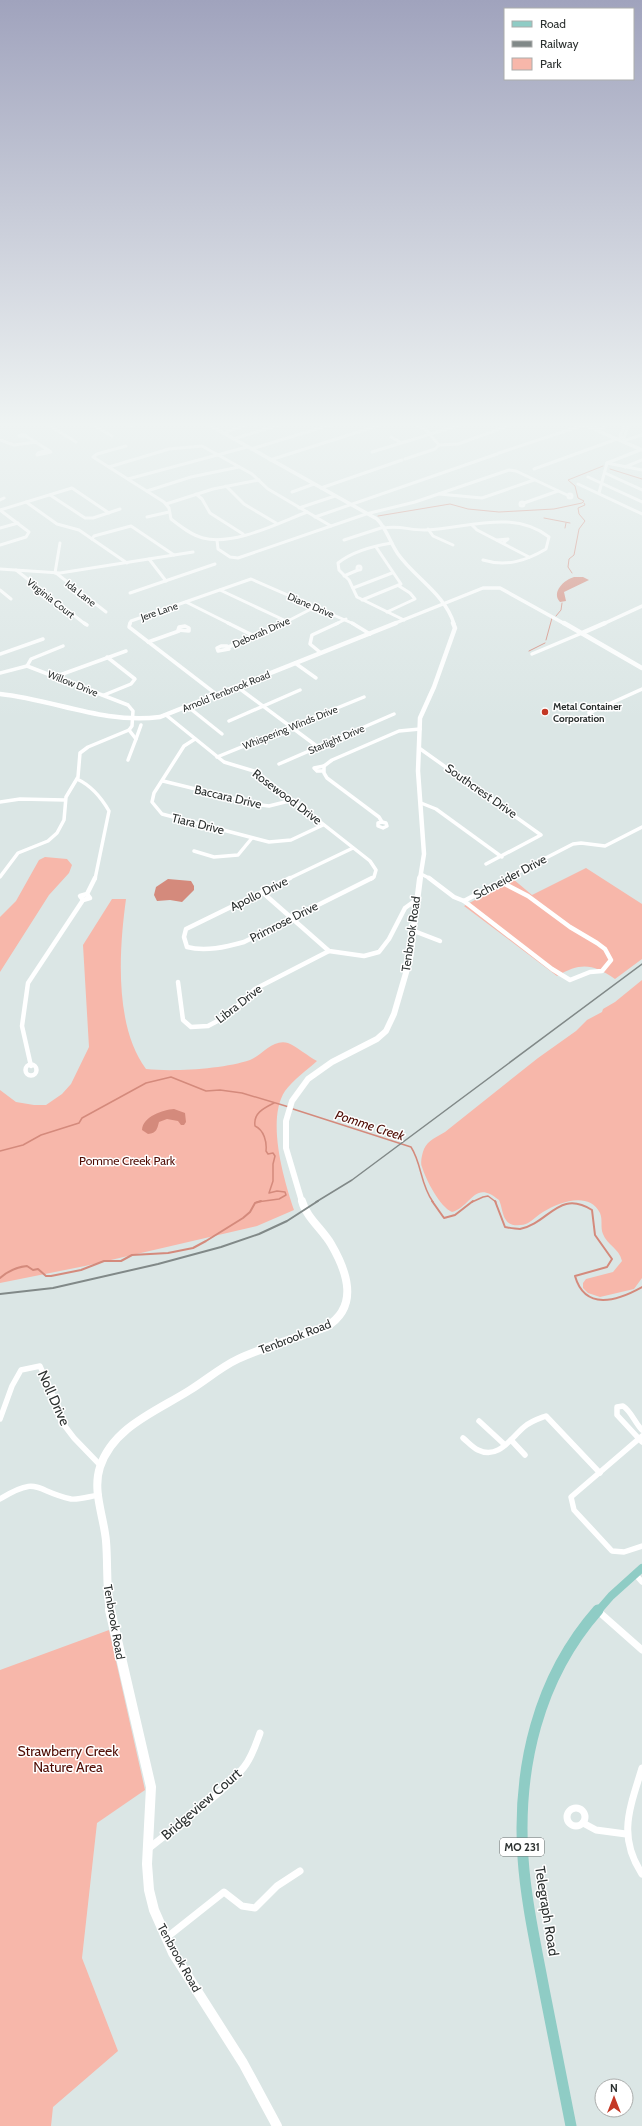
<svg xmlns="http://www.w3.org/2000/svg" width="642" height="2126" font-family="Cabin,sans-serif">
<rect width="100%" height="100%" fill="#dbe6e5"/>
<g fill="#f7b7aa">
<path d="M 45,857 L 67,859 L 72,865 L 69,873 L 49,895 L 0,972 L 0,917 L 16,901 L 39,860 Z"/>
<path d="M 586,868 L 642,904 L 642,959 L 615,979 C 593,964 581,962 557,976 L 464,906 L 513,879 L 532,895 Z"/>
<path d="M 112,899 L 126,899 C 119,950 114,1026 146,1069 C 173,1072 224,1069 250,1060 C 263,1055 272,1039 288,1043 C 296,1046 309,1057 317,1061 C 307,1070 293,1080 285,1091 C 266,1120 284,1180 294,1210 L 257,1226 L 85,1266 L 0,1283 L 0,1090 L 16,1102 L 34,1105 L 46,1105 L 62,1094 L 71,1084 L 89,1047 L 83,945 Z"/>
<path d="M 642,980 L 642,1278 L 634,1289 L 600,1297 L 588,1293 L 583,1288 L 583,1283 L 586,1279 L 613,1272 L 622,1261 C 619,1248 607,1245 603,1234 C 600,1227 603,1220 600,1213 C 589,1191 559,1202 543,1212 C 538,1215 533,1220 528,1223 C 522,1226 510,1227 506,1220 C 502,1215 502,1206 499,1200 C 474,1179 472,1206 452,1212 C 440,1207 426,1180 422,1167 C 420,1163 422,1154 424,1149 C 428,1140 437,1137 445,1132 L 538,1058 L 576,1031 L 587,1020 L 602,1012 L 603,1009 L 615,1002 Z"/>
<path d="M 109,1630 L 145,1790 L 97,1823 L 82,1958 L 118,2051 L 53,2107 L 51,2126 L 0,2126 L 0,1670 Z"/>
</g>
<g fill="#d48a7c">
<path d="M 574,577 L 583,577 L 589,580 L 564,592 L 566,601 L 560,602 C 551,592 564,580 574,577 Z"/>
<path d="M 168,879 L 191,881 L 194,886 L 194,890 L 182,902 L 170,900 L 157,901 L 154,895 L 156,887 Z"/>
<path d="M 174,1109 L 185,1113 L 186,1122 L 184,1125 L 181,1125 L 178,1121 L 167,1119 L 159,1122 C 157,1129 157,1133 148,1134 L 142,1130 C 143,1116 163,1110 174,1109 Z"/>
</g>
<g fill="none" stroke-linecap="round" stroke-linejoin="round">
<g stroke="#d48a7c" stroke-width="1">
<path d="M 16,424 L 28,421"/>
<path d="M 610,469 L 642,479"/>
<path d="M 378,516 L 450,504 L 468,509 L 499,512 L 554,509 L 582,503 L 584,501 L 578,498 L 575,486 L 568,480 L 603,466"/>
<path d="M 544,518 L 570,523"/>
<path d="M 565,528 L 566,523"/>
<path d="M 572,573 L 568,567 L 569,559 L 574,555 L 579,529 L 585,521 L 579,514 L 578,508 L 585,505 L 584,503"/>
<path d="M 556,616 L 561,610 L 562,603"/>
<path d="M 546,640 L 552,618"/>
<path d="M 529,651 L 545,643"/>
</g>
<g stroke="#d48a7c" stroke-width="1.5">
<path d="M 293,1109 L 411,1147 C 422,1164 420,1184 433,1202"/>
<path d="M 0,1151 L 23,1145 L 41,1135 L 79,1123 L 82,1118 L 146,1083 L 171,1077 L 206,1091 L 220,1090 L 242,1093 L 289,1107"/>
<path d="M 257,1202 L 279,1199 L 286,1195 L 285,1192 L 277,1191 L 269,1193 L 273,1181 L 273,1164 L 275,1156 L 273,1153 L 268,1154 L 266,1151 C 267,1142 264,1130 255,1126 C 253,1113 264,1108 274,1103"/>
<path d="M 472,1202 L 483,1197 L 488,1196 L 496,1202"/>
</g>
<g stroke="#d48a7c" stroke-width="2">
<path d="M 432,1201 L 444,1218 L 455,1215 L 473,1201"/>
<path d="M 495,1201 L 505,1227 C 510,1228 516,1229 520,1229 C 549,1223 559,1189 592,1210 L 595,1235 L 612,1259 L 607,1267 L 575,1276 C 585,1311 617,1301 642,1287"/>
<path d="M 0,1278 C 8,1271 17,1267 27,1266 L 33,1270 L 38,1269 L 46,1276 L 51,1276 L 81,1270 L 104,1261 L 121,1261 L 132,1255 L 168,1253 L 193,1248 L 206,1241 L 243,1218 L 250,1212 L 255,1203 L 261,1201"/>
</g>
<g stroke="#fff" stroke-width="3">
<path d="M 42,421 L 76,442"/>
<path d="M 86,421 L 112,436"/>
<path d="M 133,421 L 138,424 L 148,421"/>
<path d="M 408,421 L 426,430 L 439,445"/>
<path d="M 581,421 L 600,429 L 603,428 L 606,421"/>
<path d="M 613,421 L 642,423"/>
<path d="M 519,422 L 529,421"/>
<path d="M 129,426 L 138,424"/>
<path d="M 223,433 L 244,426 L 236,421"/>
<path d="M 23,434 L 26,436 L 19,436 Z"/>
<path d="M 26,436 L 48,450"/>
<path d="M 391,437 L 400,442"/>
<path d="M 622,438 L 626,440 L 642,435"/>
<path d="M 622,438 L 624,438 L 630,421"/>
<path d="M 622,438 L 620,437 L 626,421"/>
<path d="M 233,439 L 292,421"/>
<path d="M 0,440 L 14,445 L 36,442"/>
<path d="M 126,446 L 97,454 L 93,457 L 164,502 L 169,508 L 171,519 C 180,526 191,535 203,538 C 234,546 278,523 307,512"/>
<path d="M 251,449 L 343,421"/>
<path d="M 48,450 L 51,452 L 37,455 L 38,453 Z"/>
<path d="M 372,452 L 473,421"/>
<path d="M 499,453 L 584,425"/>
<path d="M 405,459 L 435,449 L 439,445 L 458,444 L 519,422"/>
<path d="M 270,460 L 393,421"/>
<path d="M 607,463 L 640,450"/>
<path d="M 607,463 L 642,470"/>
<path d="M 109,467 L 169,449 L 202,446 L 252,474 L 268,489 L 331,526"/>
<path d="M 625,467 L 642,460"/>
<path d="M 534,469 L 617,439"/>
<path d="M 605,473 L 642,490"/>
<path d="M 588,477 L 642,502"/>
<path d="M 128,479 L 247,447"/>
<path d="M 578,484 L 642,514"/>
<path d="M 226,486 L 244,504 L 276,523"/>
<path d="M 321,488 L 402,460"/>
<path d="M 147,491 L 191,477 L 239,467"/>
<path d="M 292,492 L 314,484"/>
<path d="M 599,493 L 607,463"/>
<circle cx="570" cy="496" r="2"/>
<path d="M 196,494 L 202,499 L 210,513 L 243,534"/>
<path d="M 439,494 L 482,498 L 534,480"/>
<path d="M 50,495 L 85,518 L 93,518 L 120,509"/>
<path d="M 0,500 L 4,498"/>
<circle cx="522" cy="504" r="2"/>
<path d="M 26,502 L 57,524 L 79,530 L 127,563"/>
<path d="M 524,503 L 558,491"/>
<path d="M 166,504 L 213,489 L 259,480"/>
<path d="M 299,508 L 335,496"/>
<path d="M 0,510 L 72,488 L 109,513"/>
<path d="M 0,510 L 29,532 L 26,537 L 0,545"/>
<path d="M 147,517 L 169,512"/>
<path d="M 315,517 L 497,454"/>
<path d="M 472,525 L 477,530 L 529,557"/>
<path d="M 0,528 L 18,523"/>
<path d="M 384,528 C 400,525 412,531 427,530 C 468,528 513,509 549,537 L 546,549 C 526,561 506,567 483,560"/>
<path d="M 428,529 L 433,536 L 453,545"/>
<path d="M 92,539 L 94,536 L 131,526 L 174,555"/>
<path d="M 217,540 L 218,549 L 230,557 L 238,558 L 366,514 L 415,502 L 509,470 L 516,471 L 567,495"/>
<path d="M 344,540 L 384,527"/>
<path d="M 497,540 L 508,539 L 503,543"/>
<path d="M 392,543 C 373,546 353,551 338,563 L 339,570 L 349,580 L 357,597 L 404,620"/>
<path d="M 149,559 L 166,581"/>
<circle cx="359" cy="568" r="2"/>
<path d="M 0,569 L 60,573 L 193,552"/>
<path d="M 16,570 L 85,624"/>
<path d="M 55,573 L 60,543"/>
<path d="M 56,573 L 106,612"/>
<path d="M 344,576 L 358,570"/>
<path d="M 353,588 L 392,573"/>
<path d="M 0,590 L 11,599"/>
<path d="M 220,590 L 286,621"/>
<path d="M 130,593 L 215,564"/>
<path d="M 362,600 L 401,584 L 376,547"/>
<path d="M 186,602 L 230,624"/>
<path d="M 387,612 L 415,599 L 410,593 L 399,586"/>
<path d="M 130,624 L 131,621 L 251,579 L 354,624"/>
<path d="M 282,624 L 315,607"/>
<path d="M 336,624 L 346,619"/>
</g>
<g stroke="#fff" stroke-width="3.5">
<path d="M 84,623 L 87,625"/>
<path d="M 130,623 L 129,627 L 216,694"/>
<path d="M 228,623 L 256,637"/>
<path d="M 352,623 L 370,634"/>
<path d="M 185,626 L 189,628 L 189,631 L 178,630 L 179,627 Z"/>
<path d="M 148,642 L 179,631"/>
<path d="M 221,646 L 227,646 L 229,649 L 218,651 L 217,648 Z"/>
<path d="M 228,647 L 256,637 L 284,623"/>
<path d="M 321,653 L 310,644 L 312,635 L 338,623"/>
<path d="M 0,654 L 43,639"/>
<path d="M 532,654 L 582,633"/>
<path d="M 295,663 L 316,678"/>
<path d="M 27,666 L 31,659 L 63,646"/>
<path d="M 0,673 L 27,666 L 128,705 L 133,711 L 132,726 L 129,730 L 88,747 L 80,753 L 78,777 L 66,797 L 64,820 L 57,833 L 48,841 L 18,853 L 0,877"/>
<path d="M 57,676 L 126,651"/>
<path d="M 236,686 L 318,747"/>
<path d="M 104,695 L 131,684 L 135,679 L 107,657"/>
<path d="M 187,706 L 222,734"/>
<path d="M 589,713 L 642,689"/>
<path d="M 166,715 L 224,762 L 257,772 L 370,861 L 376,870 L 374,877 L 371,879"/>
<path d="M 229,721 L 300,690"/>
<path d="M 136,739 L 141,725"/>
<path d="M 195,739 L 184,746 L 154,793 L 152,802 L 162,814 L 269,842 L 291,840 L 323,825"/>
<path d="M 419,748 L 541,835 L 486,864"/>
<path d="M 217,757 L 364,697"/>
<path d="M 128,760 L 136,739 L 129,730"/>
<path d="M 279,764 L 394,714"/>
<path d="M 323,771 L 317,771 L 314,768 L 324,766"/>
<path d="M 77,779 C 92,786 101,797 109,811 L 95,879"/>
<path d="M 163,781 L 261,805 L 269,806 L 293,800"/>
<path d="M 0,802 L 20,799 L 65,800"/>
<path d="M 421,803 L 436,809 L 502,857"/>
<path d="M 382,822 L 386,823 L 387,826 L 383,828 L 378,826 L 378,823 Z"/>
<path d="M 382,822 L 379,817 L 327,778 L 324,773 L 324,766 L 332,760 L 399,731 L 420,729"/>
<path d="M 194,851 L 214,857 L 238,855 L 252,838"/>
<path d="M 421,874 L 431,879"/>
<path d="M 288,879 L 353,848"/>
<path d="M 505,879 L 573,844 L 581,843 L 605,846 L 642,827"/>
</g>
<g stroke="#fff" stroke-width="4.5">
<path d="M 290,878 L 186,929 L 184,937 L 187,947 C 205,952 226,947 244,942 L 372,878"/>
<path d="M 429,878 L 454,897 L 464,901 L 507,878"/>
<path d="M 262,892 L 329,951 L 364,956 L 379,952 L 389,939 L 405,908 L 416,900"/>
<path d="M 83,900 L 80,896 L 87,894 L 95,878"/>
<path d="M 464,901 L 552,969 L 570,980 L 590,972 L 602,971 L 611,960 L 605,949 L 597,943 L 570,927 L 528,896 L 501,882"/>
<path d="M 414,931 L 440,941"/>
<path d="M 178,982 L 183,1020 L 191,1027 L 208,1026 L 225,1017 L 255,989 L 329,951"/>
<circle cx="31" cy="1070" r="5.5"/>
<path d="M 31,1066 L 22,1026 L 28,983 L 83,900 L 90,898 L 87,894"/>
</g>
<g stroke="#fff" stroke-width="5.5">
<path d="M 0,1419 L 12,1386 L 21,1370 L 40,1366 L 55,1400 L 61,1421 L 74,1438 L 101,1466"/>
<path d="M 479,1421 L 505,1445"/>
<path d="M 642,1430 C 635,1423 631,1411 623,1406 L 617,1407 L 617,1415 L 642,1442"/>
<path d="M 642,1436 L 571,1497 L 574,1510 L 612,1551 L 624,1552 L 642,1546"/>
<path d="M 463,1438 C 468,1442 472,1447 478,1450 C 498,1460 510,1439 524,1427 C 531,1421 538,1419 546,1416 L 600,1473"/>
<path d="M 511,1440 L 525,1455"/>
<path d="M 0,1499 C 39,1475 34,1491 71,1499 C 79,1500 91,1496 99,1495"/>
<path d="M 635,1574 L 642,1582"/>
</g>
<g stroke="#fff" stroke-width="7">
<path d="M 598,1611 L 642,1650"/>
<path d="M 642,1768 C 630,1808 617,1836 642,1874"/>
<circle cx="576" cy="1817" r="9"/>
<path d="M 583,1823 L 596,1830 L 626,1834"/>
<path d="M 148,1849 C 177,1825 222,1795 244,1767 C 252,1757 256,1744 260,1733"/>
<path d="M 166,1938 L 224,1892 L 242,1906 L 255,1908 L 277,1886 L 300,1871"/>
</g>
<g stroke="#fff" stroke-width="3.5">
<path d="M 202,421 L 377,519 C 387,529 390,543 398,554 C 415,578 445,594 454,624"/>
<path d="M 575,421 L 642,450"/>
<path d="M 393,624 L 483,588 L 500,588 L 565,624"/>
<path d="M 603,624 L 642,606"/>
</g>
<g stroke="#fff" stroke-width="4.5">
<path d="M 564,623 L 642,668"/>
<path d="M 582,633 L 605,623"/>
<path d="M 0,694 C 56,700 102,724 160,717 L 396,623"/>
<path d="M 420,879 L 424,854 L 418,771 L 420,718 L 434,687 L 455,628 L 453,623"/>
</g>
<path stroke="#fff" stroke-width="6" d="M 302,1202 L 286,1148 L 286,1121 L 292,1101 L 308,1079 L 332,1062 L 377,1039 L 386,1031 L 394,1014 L 410,959 L 420,878"/>
<path stroke="#fff" stroke-width="8" d="M 110,1611 C 106,1588 108,1564 106,1541 C 104,1517 92,1491 100,1467 C 113,1427 157,1411 190,1390 C 206,1380 221,1367 238,1359 C 266,1346 297,1338 326,1327 C 359,1307 348,1273 331,1244 C 323,1230 306,1217 302,1201"/>
<path stroke="#fff" stroke-width="10" d="M 110,1610 L 151,1787 L 147,1864 L 149,1890 L 154,1910 L 173,1953 L 243,2063 L 277,2126"/>
<path stroke="#8fccc5" stroke-width="8" d="M 598,1611 L 611,1596 L 642,1568"/>
<path stroke="#8fccc5" stroke-width="11" d="M 571,2126 C 562,2080 553,2035 544,1989 C 536,1946 526,1902 523,1858 C 517,1768 538,1678 598,1610"/>
<path stroke="#818988" stroke-width="1.5" d="M 316,1202 L 352,1180 L 642,964"/>
<path stroke="#818988" stroke-width="2" d="M 0,1294 L 53,1288 L 158,1264 L 221,1247 L 259,1234 L 287,1221 L 318,1201"/>
</g>
<linearGradient id="sky" x2="0" y2="1"><stop stop-color="#a0a3bd"/><stop offset="0.59" stop-color="#eff4f3"/><stop offset="1" stop-color="#eff4f3" stop-opacity="0"/></linearGradient>
<rect width="642" height="719" fill="url(#sky)"/>
<circle fill="#c43825" stroke="#fff" stroke-width="1.5" cx="545" cy="712" r="4"/>
<g text-anchor="middle" stroke-width="3" stroke-linejoin="round" paint-order="stroke">
<g font-size="10" fill="#2c3130" stroke="#fff">
<text transform="translate(81 593) rotate(38)" y="4">Ida Lane</text>
<text transform="translate(51 598) rotate(38)" y="4">Virginia Court</text>
<text transform="translate(311 605) rotate(23)" y="4">Diane Drive</text>
<text transform="translate(159 611) rotate(-19)" y="4">Jere Lane</text>
<text transform="translate(261 632) rotate(-24)" y="4">Deborah Drive</text>
<text transform="translate(73 683) rotate(22)" y="4">Willow Drive</text>
<text transform="translate(226 691) rotate(-22)" y="4">Arnold Tenbrook Road</text>
<text transform="translate(290 727) rotate(-22)" y="4">Whispering Winds Drive</text>
<text transform="translate(336 739) rotate(-23)" y="4">Starlight Drive</text>
</g>
<g font-size="10" font-weight="bold" fill="#2c3130" stroke="#fff" text-anchor="start">
<text x="553" y="710">Metal Container<tspan x="553" dy="12">Corporation</tspan></text>
</g>
<rect fill="#fff" stroke="#6b6f6e" stroke-width="1" x="500" y="1838" width="44" height="18" rx="3"/>
<g font-size="11" font-weight="bold" fill="#2c3130">
<text x="522" y="1851">MO 231</text>
</g>
<g font-size="12" fill="#2c3130" stroke="#fff">
<text transform="translate(481 791) rotate(35)" y="4">Southcrest Drive</text>
<text transform="translate(228 797) rotate(13)" y="4">Baccara Drive</text>
<text transform="translate(287 797) rotate(37)" y="4">Rosewood Drive</text>
<text transform="translate(198 824) rotate(14)" y="4">Tiara Drive</text>
<text transform="translate(510 877) rotate(-28)" y="4">Schneider Drive</text>
<text transform="translate(259 894) rotate(-26)" y="4">Apollo Drive</text>
<text transform="translate(284 922) rotate(-27)" y="4">Primrose Drive</text>
<text transform="translate(411 934) rotate(-82)" y="4">Tenbrook Road</text>
<text transform="translate(239 1004) rotate(-38)" y="4">Libra Drive</text>
<text transform="translate(295 1337) rotate(-21)" y="4">Tenbrook Road</text>
<text transform="translate(114 1622) rotate(80)" y="4">Tenbrook Road</text>
<text transform="translate(179 1958) rotate(61)" y="4">Tenbrook Road</text>
</g>
<g font-size="12" fill="#500e06" stroke="#fff">
<text x="127" y="1165">Pomme Creek Park</text>
</g>
<g font-size="13" font-style="italic" fill="#500e06" stroke="#fff">
<text transform="translate(370 1125) rotate(18)" y="5">Pomme Creek</text>
</g>
<g font-size="14" fill="#2c3130" stroke="#fff">
<text transform="translate(54 1398) rotate(66)" y="5">Noll Drive</text>
<text transform="translate(201 1804) rotate(-41)" y="5">Bridgeview Court</text>
<text transform="translate(547 1911) rotate(81)" y="5">Telegraph Road</text>
</g>
<g font-size="14" fill="#500e06" stroke="#fff">
<text x="68" y="1756">Strawberry Creek<tspan x="68" dy="16">Nature Area</tspan></text>
</g>
</g>
<rect x="504" y="8" width="130" height="72" fill="#ffffff" stroke="#abadac"/>
<rect x="512" y="21" width="20" height="6" fill="#8fccc5" stroke="#abadac"/>
<text x="540" y="28" font-size="12" fill="#2c3130">Road</text>
<rect x="512" y="41" width="20" height="6" fill="#818988" stroke="#abadac"/>
<text x="540" y="48" font-size="12" fill="#2c3130">Railway</text>
<rect x="512" y="58" width="20" height="12" fill="#f7b7aa" stroke="#abadac"/>
<text x="540" y="68" font-size="12" fill="#2c3130">Park</text>
<g transform="translate(614 2098)"><circle r="19" fill="#ffffff" stroke="#abadac"/>
<path d="M0-3L7 15L0 10L-7 15Z" fill="#c43825"/>
<text y="-6" font-size="11" font-weight="bold" text-anchor="middle" fill="#2c3130">N</text>
</g>
</svg>
